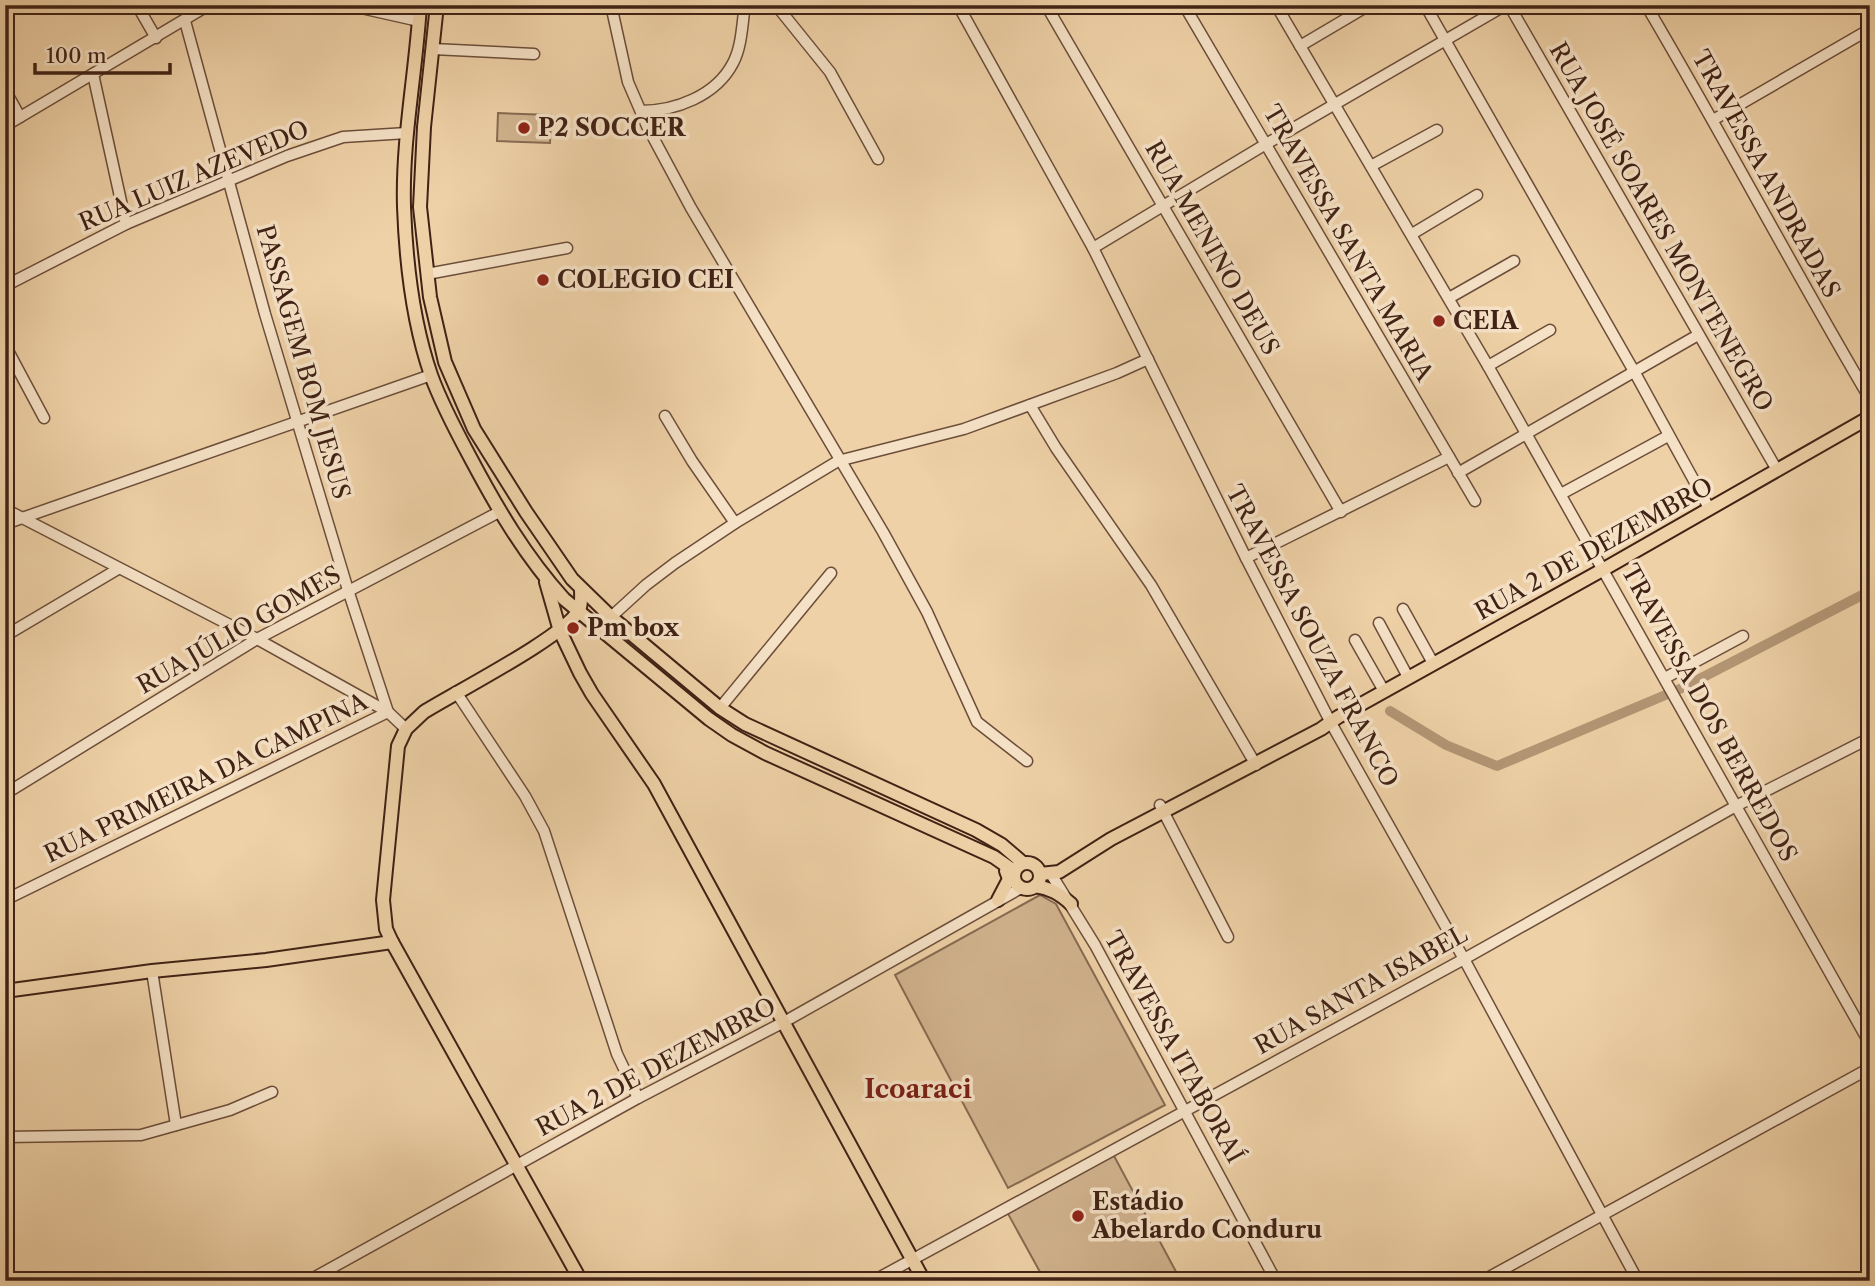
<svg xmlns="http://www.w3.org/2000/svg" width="1875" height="1286" font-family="'Libre Caslon Text',serif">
<rect width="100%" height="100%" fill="#efd1a7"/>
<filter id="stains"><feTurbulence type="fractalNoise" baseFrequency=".00286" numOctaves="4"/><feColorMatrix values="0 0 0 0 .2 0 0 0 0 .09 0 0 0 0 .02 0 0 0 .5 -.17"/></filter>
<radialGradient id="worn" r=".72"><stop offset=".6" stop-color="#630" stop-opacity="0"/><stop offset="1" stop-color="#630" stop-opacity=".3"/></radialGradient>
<g fill="#d1b38e" stroke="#886a52" stroke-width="2">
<path d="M 498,113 L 551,115 L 550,143 L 497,141 Z"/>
<path d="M 1040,895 L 1056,904 L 1165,1105 L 1008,1188 L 895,975 Z"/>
<path d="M 1113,1154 L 1181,1281 L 1045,1281 L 1007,1212 Z"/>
</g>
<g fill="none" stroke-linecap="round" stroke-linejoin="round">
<path stroke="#b49675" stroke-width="10" d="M 1390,711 L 1446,745 L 1497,766 L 1682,688 L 1870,591"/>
<defs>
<g id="minor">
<path d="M 137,5 L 156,38"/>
<path d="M 348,5 L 419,21"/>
<path d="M 611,5 L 628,82 L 647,126 L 691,208 L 883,532 L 927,612 L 977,722 L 1027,761"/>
<path d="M 776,5 L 830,72 L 878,159"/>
<path d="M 958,5 L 1093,248 L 1246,558 L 1331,723 L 1464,959 L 1638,1281"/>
<path d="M 1046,5 L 1341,512"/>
<path d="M 1184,5 L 1475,501"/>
<path d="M 1276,5 L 1488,366 L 1870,1044"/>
<path d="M 1425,5 L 1635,373 L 1709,508"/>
<path d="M 1509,5 L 1777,470"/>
<path d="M 1646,5 C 1723,135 1793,269 1870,399"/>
<path d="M 1861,5 L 1870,17"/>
<path d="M 185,21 L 265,314 L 348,590 L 388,712"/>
<path d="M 1300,46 L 1366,7"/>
<path d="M 433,49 L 534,54"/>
<path d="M 93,74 L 126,224"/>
<path d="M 5,90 L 20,117"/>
<path d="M 641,111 C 675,111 716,96 733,63 C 742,46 742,24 745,5"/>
<path d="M 1713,120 L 1870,29"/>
<path d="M 5,126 L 209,5"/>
<path d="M 1371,166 L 1437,130"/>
<path d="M 1412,234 L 1477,195"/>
<path d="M 1093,248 L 1266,144 L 1506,5"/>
<path d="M 427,274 L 567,248"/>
<path d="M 5,286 L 126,224 L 287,156 L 343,137 L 407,133"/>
<path d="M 1449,298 L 1514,261"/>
<path d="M 5,345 L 44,418"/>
<path d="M 1488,366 L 1550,330"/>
<path d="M 1030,405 L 1056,448 L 1151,585 L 1256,765"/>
<path d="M 665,416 L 692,461 L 735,523"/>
<path d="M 1458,473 L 1698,335"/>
<path d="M 1561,494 L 1668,436"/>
<path d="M 5,509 L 257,639 L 388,712 L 406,729"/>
<path d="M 5,524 L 431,375"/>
<path d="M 1246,558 L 1449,457"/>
<path d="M 1403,609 L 1433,663"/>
<path d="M 611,617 L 646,585 L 675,563 L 735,523 L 838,461 L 964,429 L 1117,373 L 1148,359"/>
<path d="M 1379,623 L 1408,677"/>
<path d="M 5,636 L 118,569"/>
<path d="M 1355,640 L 1384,691"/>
<path d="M 1665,678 L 1743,636"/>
<path d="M 456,692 L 525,796 L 544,831 L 617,1054 L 638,1098"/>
<path d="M 720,708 L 831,573"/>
<path d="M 5,794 L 257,639 L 499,512"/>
<path d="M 1160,805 L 1228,937"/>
<path d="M 1051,874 L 1095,945 L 1276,1281"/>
<path d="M 5,900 L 388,712"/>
<path d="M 152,971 L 176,1125"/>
<path d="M 5,1137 L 141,1135 L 230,1110 L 272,1092"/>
<path d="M 308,1281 L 638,1098 L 784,1022 L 1021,888"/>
<path d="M 873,1281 L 1464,959 L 1736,806 L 1870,738"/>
<path d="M 1482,1281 L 1870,1068"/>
</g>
<g id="major">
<path d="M 420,5 C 416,73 402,139 404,207 C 406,262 413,323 431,375 C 441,403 456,431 470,457 C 497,508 525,556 564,599 L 709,719 L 732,735 L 765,753 L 994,857 L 1014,871"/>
<path d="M 437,5 L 424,127 L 420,207 L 430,297 L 445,362 L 474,429 L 526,512 L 572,579 L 611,617 L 720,708 L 745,724 L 976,830 L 1002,845 L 1023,863"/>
<path d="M 546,582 L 560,631 L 580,673 L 592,694 L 654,784 L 924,1281"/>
<circle cx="1027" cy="876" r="13"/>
<path d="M 1040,874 L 1059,872 L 1111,839 L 1321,729 L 1338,717 L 1604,569 L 1870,417"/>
<path d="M 1035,886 C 1050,888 1060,894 1071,904"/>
<path d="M 998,900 L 1009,879 L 1006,871"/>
<path d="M 5,991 L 152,971 L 266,960 L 392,942"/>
<path d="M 581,1281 L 392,942 L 386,929 L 383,900 L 398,746 L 406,729 L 424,712 C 454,693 566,636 579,610 C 582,604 581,596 581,589"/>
</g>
</defs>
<use href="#minor" stroke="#6c4e3a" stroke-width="13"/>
<use href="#major" stroke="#402215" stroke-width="16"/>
<use href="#minor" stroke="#f5e1c6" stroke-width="10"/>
<use href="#major" stroke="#efd1a7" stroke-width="12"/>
</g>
<g fill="#8f2418" stroke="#f5e1c6" stroke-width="2.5">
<circle cx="524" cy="128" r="7"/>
<circle cx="543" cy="280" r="7"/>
<circle cx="1439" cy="321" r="7"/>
<circle cx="573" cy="628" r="7"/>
<circle cx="1078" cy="1216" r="7"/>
</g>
<g text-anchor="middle" stroke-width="7" stroke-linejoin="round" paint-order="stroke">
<g font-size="24" font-weight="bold" fill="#402215" stroke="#f5e1c6" text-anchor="start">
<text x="538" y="136">P2 SOCCER</text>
<text x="557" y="288">COLEGIO CEI</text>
<text x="1453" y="329">CEIA</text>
<text x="587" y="636">Pm box</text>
<text x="1092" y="1210">Estádio<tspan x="1092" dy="28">Abelardo Conduru</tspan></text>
</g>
<g font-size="24" fill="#402215" stroke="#f5e1c6">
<text transform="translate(1766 174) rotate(61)" y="8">TRAVESSA ANDRADAS</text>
<text transform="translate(194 176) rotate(-23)" y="8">RUA LUIZ AZEVEDO</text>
<text transform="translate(1661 227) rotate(60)" y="8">RUA JOSÉ SOARES MONTENEGRO</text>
<text transform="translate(1348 243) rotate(60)" y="8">TRAVESSA SANTA MARIA</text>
<text transform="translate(1212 248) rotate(60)" y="8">RUA MENINO DEUS</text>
<text transform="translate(303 362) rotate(74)" y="8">PASSAGEM BOM JESUS</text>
<text transform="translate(1594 549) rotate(-29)" y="8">RUA 2 DE DEZEMBRO</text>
<text transform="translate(239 630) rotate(-30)" y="8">RUA JÚLIO GOMES</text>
<text transform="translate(1312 636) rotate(62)" y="8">TRAVESSA SOUZA FRANCO</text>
<text transform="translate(1709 713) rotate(61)" y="8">TRAVESSA DOS BERREDOS</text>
<text transform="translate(206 778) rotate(-26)" y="8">RUA PRIMEIRA DA CAMPINA</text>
<text transform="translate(1361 990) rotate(-29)" y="8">RUA SANTA ISABEL</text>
<text transform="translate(1174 1047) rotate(61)" y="8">TRAVESSA ITABORAÍ</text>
<text transform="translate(656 1067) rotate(-28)" y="8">RUA 2 DE DEZEMBRO</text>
</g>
<g font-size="26" font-weight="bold" fill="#7a1f14" stroke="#f5e1c6">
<text x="918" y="1098">Icoaraci</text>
</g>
</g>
<rect width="1875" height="1286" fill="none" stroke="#efd1a7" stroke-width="28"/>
<rect x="7" y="7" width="1861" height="1272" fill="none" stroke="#402215" stroke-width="3.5"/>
<rect x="14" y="14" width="1847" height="1258" fill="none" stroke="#402215" stroke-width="2"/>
<path d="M35 63v10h135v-10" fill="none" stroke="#402215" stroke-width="3.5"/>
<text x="46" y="63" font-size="21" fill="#402215" stroke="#f5e1c6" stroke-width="5" paint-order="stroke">100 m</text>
<rect width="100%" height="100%" filter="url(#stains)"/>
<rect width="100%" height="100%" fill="url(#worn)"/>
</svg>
